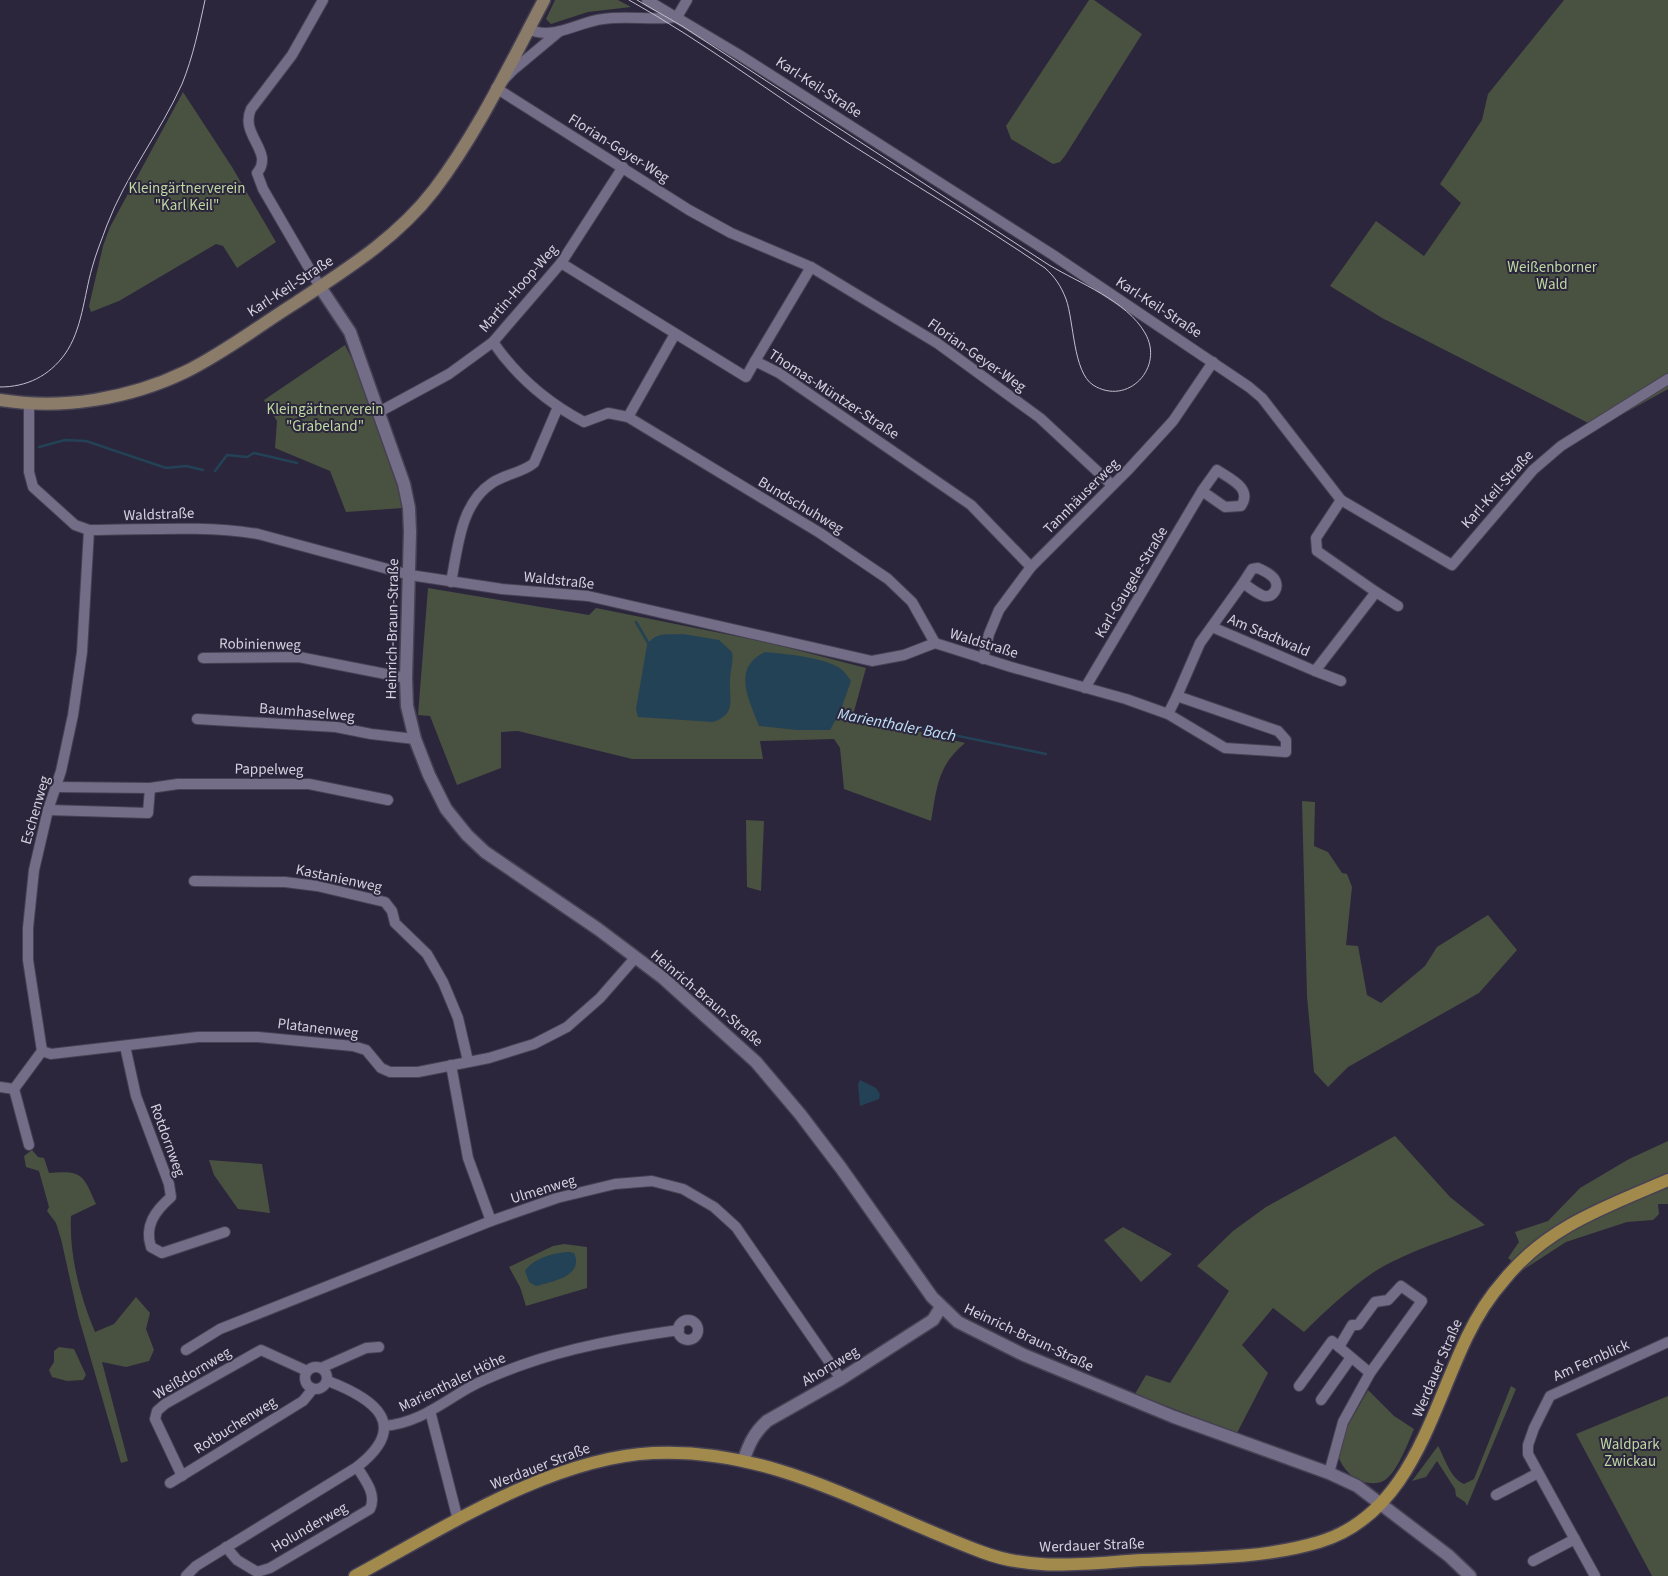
<svg xmlns="http://www.w3.org/2000/svg" width="1668" height="1576" font-family="'Source Sans 3',sans-serif">
<rect width="100%" height="100%" fill="#2b263c"/>
<g fill="#495140">
<path d="M 555,0 L 618,0 L 631,7 L 588,12 L 551,24 L 546,19 Z"/>
<path d="M 1089,0 L 1094,0 L 1142,34 L 1065,156 L 1060,162 L 1053,164 L 1011,139 L 1006,126 Z"/>
<path d="M 1564,0 L 1668,0 L 1668,389 L 1598,428 L 1382,318 L 1330,286 L 1376,221 L 1424,256 L 1461,203 L 1440,184 L 1482,120 L 1488,94 Z"/>
<path d="M 183,92 L 232,167 L 276,242 L 237,268 L 223,246 L 216,244 L 119,301 L 91,312 L 89,306 L 103,246 L 110,227 Z"/>
<path d="M 345,345 C 371,396 390,452 403,508 L 346,512 L 330,471 L 275,448 L 277,421 L 264,400 Z"/>
<path d="M 428,588 L 589,615 L 596,608 L 770,643 L 866,668 L 853,715 L 965,743 C 937,766 937,788 931,821 L 844,789 L 840,748 L 834,739 L 760,741 L 763,759 L 632,759 L 518,731 L 501,732 L 501,768 L 457,785 L 430,716 L 418,715 Z"/>
<path d="M 1302,801 L 1315,802 L 1314,846 L 1328,852 L 1342,873 L 1347,874 L 1352,887 L 1346,945 L 1358,946 L 1367,995 L 1381,1003 L 1425,966 L 1437,947 L 1488,915 L 1517,950 L 1479,993 L 1348,1067 L 1328,1087 L 1314,1072 L 1307,996 Z"/>
<path d="M 746,820 L 764,821 L 761,891 L 747,887 Z"/>
<path d="M 1395,1136 L 1450,1197 L 1485,1225 C 1451,1238 1400,1254 1371,1274 C 1347,1291 1325,1311 1304,1332 L 1273,1308 L 1242,1345 L 1268,1373 L 1237,1433 L 1135,1394 L 1146,1375 L 1170,1383 L 1229,1291 L 1197,1266 L 1233,1231 L 1266,1207 Z"/>
<path d="M 1668,1141 L 1668,1204 L 1658,1204 L 1659,1214 L 1653,1220 L 1627,1222 L 1566,1242 L 1523,1270 L 1508,1258 L 1519,1242 L 1515,1232 L 1548,1221 L 1580,1188 L 1629,1159 Z"/>
<path d="M 32,1150 L 38,1157 L 44,1158 L 49,1173 C 83,1170 83,1175 96,1204 L 71,1216 C 69,1255 80,1296 95,1332 L 114,1324 L 136,1297 L 150,1313 L 146,1329 L 154,1350 L 149,1361 L 126,1367 L 102,1362 L 128,1461 L 121,1463 L 78,1315 L 61,1239 L 56,1223 L 47,1211 L 49,1207 L 39,1171 L 26,1167 L 24,1156 Z"/>
<path d="M 209,1160 L 262,1164 L 270,1213 L 238,1209 L 214,1175 Z"/>
<path d="M 1123,1227 L 1172,1254 L 1141,1282 L 1104,1240 Z"/>
<path d="M 564,1244 L 587,1247 L 587,1288 L 526,1306 L 520,1287 L 509,1267 L 553,1246 Z"/>
<path d="M 59,1347 L 74,1349 L 86,1375 L 83,1380 L 67,1381 L 52,1377 L 49,1370 L 54,1362 L 54,1351 Z"/>
<path d="M 1511,1386 L 1516,1389 L 1467,1506 L 1465,1502 L 1456,1496 L 1455,1489 L 1437,1461 L 1426,1477 L 1412,1481 L 1438,1446 C 1445,1458 1450,1478 1464,1484 L 1474,1479 Z"/>
<path d="M 1368,1390 L 1394,1416 L 1414,1429 C 1408,1443 1397,1472 1385,1480 C 1375,1487 1356,1482 1349,1473 C 1344,1469 1341,1462 1338,1457 L 1347,1427 Z"/>
<path d="M 1668,1396 L 1668,1576 L 1652,1576 L 1576,1434 Z"/>
</g>
<g fill="#244256">
<path d="M 683,634 L 719,640 L 732,652 C 734,661 730,671 730,680 C 729,700 737,714 713,722 L 638,717 L 636,709 L 647,645 C 655,631 669,635 683,634 Z"/>
<path d="M 765,652 C 784,654 825,657 841,669 C 845,672 848,677 851,681 L 840,712 L 830,730 L 797,730 L 759,726 C 749,700 731,668 765,652 Z"/>
<path d="M 860,1080 L 876,1088 L 880,1094 L 879,1099 L 860,1106 L 858,1084 Z"/>
<path d="M 570,1252 L 574,1253 C 585,1276 551,1282 536,1286 L 529,1282 L 525,1271 C 533,1258 556,1252 570,1252 Z"/>
</g>
<g fill="none" stroke-linecap="round" stroke-linejoin="round">
<g stroke="#244256" stroke-width="2.5">
<path d="M 39,447 L 65,440 L 86,441 L 166,468 L 186,466 L 203,470"/>
<path d="M 215,471 L 227,455 L 247,457 L 254,453 L 297,463"/>
<path d="M 636,622 L 650,646"/>
<path d="M 837,711 L 855,718 L 890,722 L 1046,754"/>
</g>
<defs>
<g id="minor">
<path d="M 647,0 L 741,56 L 1053,255 L 1249,387 L 1262,398 L 1341,500 L 1452,565 L 1533,470 L 1561,446 L 1668,379"/>
<path d="M 677,17 L 687,0"/>
<path d="M 528,29 C 554,41 577,22 603,19 C 628,15 653,21 677,17"/>
<path d="M 560,31 L 512,71 L 496,88 L 689,210 L 731,233 L 811,267 L 937,343 L 1040,418 L 1112,485"/>
<path d="M 561,263 L 746,377 L 755,361 L 779,373 L 971,505 L 1031,567"/>
<path d="M 320,287 L 263,189 L 257,173 C 275,152 239,135 251,109 L 292,55 L 323,0"/>
<path d="M 493,342 C 517,377 546,402 584,422 L 608,413 L 628,417 L 820,533 L 888,579 L 912,602 L 935,643"/>
<path d="M 755,361 L 811,267"/>
<path d="M 29,403 L 29,472 L 33,487 L 75,525 L 89,530 C 146,530 202,525 258,534 L 410,575 L 502,589 L 588,596 L 872,661 L 904,655 L 935,643 L 1011,667 L 1126,699 L 1168,714 L 1225,748 L 1286,752 L 1286,740 L 1278,731 L 1177,696 L 1168,714"/>
<path d="M 379,412 L 449,374 L 493,342 L 561,263 L 623,167"/>
<path d="M 628,417 L 675,334"/>
<path d="M 451,582 C 458,548 460,504 492,483 C 505,474 522,473 534,463 L 558,407"/>
<path d="M 1376,592 L 1398,606"/>
<path d="M 1212,627 L 1315,671 L 1376,592 L 1317,551 L 1316,538 L 1341,500"/>
<path d="M 203,658 L 299,657 L 406,678"/>
<path d="M 983,659 L 989,634 L 999,610 L 1031,567 L 1128,470 L 1173,421 L 1213,362"/>
<path d="M 1315,671 L 1341,681"/>
<path d="M 1085,688 L 1202,491 L 1217,470 C 1230,479 1253,488 1241,506 L 1225,507 L 1202,491"/>
<path d="M 1177,696 L 1200,643 L 1243,583 C 1249,587 1257,594 1264,596 C 1274,598 1279,587 1275,580 C 1272,574 1264,571 1258,568 L 1252,569 L 1243,583"/>
<path d="M 197,719 L 336,727 L 371,734 L 415,739"/>
<path d="M 56,787 L 150,788 L 178,784 L 309,784 L 388,800"/>
<path d="M 48,810 L 148,813 L 150,788"/>
<path d="M 194,881 L 285,882 L 317,886 L 385,902 L 392,911 L 395,923 L 427,954 L 443,982 L 458,1018 L 468,1061"/>
<path d="M 125,1046 L 136,1096 L 169,1184 L 171,1197 C 155,1211 144,1226 151,1247 L 162,1253 L 225,1232"/>
<path d="M 42,1051 L 51,1054 L 198,1037 L 258,1037 L 353,1046 L 366,1050 L 381,1068 L 390,1072 L 418,1072 L 489,1058 L 534,1044 L 567,1027 L 600,998 L 635,958"/>
<path d="M 451,1065 L 468,1158 L 491,1221"/>
<path d="M 0,1087 L 14,1089 L 42,1051 L 28,960 L 28,928 L 34,870 L 48,810 L 61,771 L 73,715 L 82,652 L 89,530"/>
<path d="M 14,1089 L 29,1145"/>
<circle cx="688" cy="1330" r="10"/>
<path d="M 1339,1347 L 1370,1373"/>
<path d="M 186,1350 L 220,1329 L 491,1221 L 557,1198 L 615,1184 L 652,1181 L 683,1189 L 714,1207 L 736,1227 L 841,1379"/>
<circle cx="316" cy="1378" r="11"/>
<path d="M 321,1368 L 366,1348 L 379,1347"/>
<path d="M 1299,1386 L 1332,1341 L 1339,1347 L 1352,1325 L 1358,1325 L 1375,1302 L 1388,1300 L 1401,1286 L 1422,1301 L 1370,1373 L 1343,1422 L 1329,1473"/>
<path d="M 1321,1400 L 1350,1359"/>
<path d="M 430,1411 L 458,1520"/>
<path d="M 384,1426 C 419,1423 440,1404 470,1387 C 485,1379 503,1372 519,1366 C 571,1347 624,1338 679,1330"/>
<path d="M 182,1476 L 155,1419 L 157,1411 L 165,1404 L 261,1350 L 307,1371"/>
<path d="M 170,1483 L 303,1401 L 312,1390"/>
<path d="M 1496,1495 L 1538,1473"/>
<path d="M 226,1547 L 237,1560 L 257,1572 L 270,1568 L 370,1509 C 377,1494 365,1480 357,1467"/>
<path d="M 1533,1561 L 1575,1539"/>
<path d="M 186,1576 L 196,1566 L 357,1467 C 411,1425 375,1399 328,1381"/>
<path d="M 1595,1576 L 1528,1454 L 1528,1445 L 1534,1428 L 1550,1396 L 1668,1342"/>
</g>
<g id="tertiary">
<path d="M 320,287 L 350,332 L 404,484 L 409,508 L 410,532 L 406,678 L 407,706 L 415,739 L 429,775 L 446,809 L 467,835 L 485,852 L 598,929 L 663,978 L 756,1062 L 800,1114 L 841,1168 L 932,1297 L 958,1322 L 1024,1355 L 1174,1417 L 1329,1473 L 1357,1486 L 1449,1556 L 1470,1576"/>
<path d="M 744,1459 C 749,1444 754,1433 767,1421 L 841,1379 L 933,1320 L 941,1307"/>
</g>
<path id="secondary" d="M 0,400 C 62,410 129,399 185,372 C 224,353 260,325 297,302 C 347,269 397,238 434,190 C 478,132 510,64 544,0"/>
<path id="primary" d="M 355,1576 C 444,1528 551,1458 653,1453 C 774,1447 873,1512 982,1552 C 1034,1572 1089,1563 1143,1560 C 1202,1558 1262,1559 1319,1542 C 1410,1515 1431,1411 1467,1337 C 1477,1316 1490,1296 1505,1279 C 1548,1226 1608,1206 1668,1180"/>
</defs>
<use href="#minor" stroke="#464153" stroke-width="12"/>
<use href="#tertiary" stroke="#464153" stroke-width="15"/>
<use href="#secondary" stroke="#464153" stroke-width="15"/>
<use href="#primary" stroke="#464153" stroke-width="15"/>
<use href="#minor" stroke="#736d87" stroke-width="10"/>
<use href="#tertiary" stroke="#736d87" stroke-width="12"/>
<use href="#secondary" stroke="#8b7c69" stroke-width="12"/>
<use href="#primary" stroke="#a28a4c" stroke-width="12"/>
<g stroke="#c2bfce" stroke-width="1">
<path d="M 629,0 C 704,42 772,94 844,140 C 911,183 979,223 1045,268 C 1055,277 1061,286 1066,299 C 1074,321 1073,372 1093,385 C 1128,407 1165,367 1145,333 C 1127,301 1079,283 1049,265 L 682,26 L 637,0"/>
<path d="M 0,387 C 27,387 49,376 65,354 C 82,330 84,296 92,268 C 96,253 102,239 107,225 C 126,175 160,133 182,84 C 193,57 199,28 205,0"/>
</g>
</g>
<g text-anchor="middle" stroke-width="4" stroke-linejoin="round" paint-order="stroke">
<g font-size="15" fill="#d4d1df" stroke="#2b263c">
<text transform="translate(819 87) rotate(33)" y="5">Karl-Keil-Straße</text>
<text transform="translate(619 148) rotate(32)" y="5">Florian-Geyer-Weg</text>
<text transform="translate(290 286) rotate(-33)" y="5">Karl-Keil-Straße</text>
<text transform="translate(518 288) rotate(-49)" y="5">Martin-Hoop-Weg</text>
<text transform="translate(1159 307) rotate(33)" y="5">Karl-Keil-Straße</text>
<text transform="translate(977 355) rotate(35)" y="5">Florian-Geyer-Weg</text>
<text transform="translate(834 394) rotate(33)" y="5">Thomas-Müntzer-Straße</text>
<text transform="translate(1497 489) rotate(-48)" y="5">Karl-Keil-Straße</text>
<text transform="translate(1081 496) rotate(-45)" y="5">Tannhäuserweg</text>
<text transform="translate(801 505) rotate(31)" y="5">Bundschuhweg</text>
<text transform="translate(159 514) rotate(-2)" y="5">Waldstraße</text>
<text transform="translate(559 580) rotate(6)" y="5">Waldstraße</text>
<text transform="translate(1131 582) rotate(-59)" y="5">Karl-Gaugele-Straße</text>
<text transform="translate(392 629) rotate(-89)" y="5">Heinrich-Braun-Straße</text>
<text transform="translate(1269 635) rotate(23)" y="5">Am Stadtwald</text>
<text transform="translate(984 643) rotate(17)" y="5">Waldstraße</text>
<text transform="translate(260 644) rotate(1)" y="5">Robinienweg</text>
<text transform="translate(307 712) rotate(5)" y="5">Baumhaselweg</text>
<text transform="translate(269 769) rotate(1)" y="5">Pappelweg</text>
<text transform="translate(35 810) rotate(-74)" y="5">Eschenweg</text>
<text transform="translate(339 878) rotate(12)" y="5">Kastanienweg</text>
<text transform="translate(707 998) rotate(40)" y="5">Heinrich-Braun-Straße</text>
<text transform="translate(318 1028) rotate(7)" y="5">Platanenweg</text>
<text transform="translate(168 1140) rotate(70)" y="5">Rotdornweg</text>
<text transform="translate(543 1189) rotate(-17)" y="5">Ulmenweg</text>
<text transform="translate(1029 1337) rotate(25)" y="5">Heinrich-Braun-Straße</text>
<text transform="translate(1591 1360) rotate(-24)" y="5">Am Fernblick</text>
<text transform="translate(830 1366) rotate(-31)" y="5">Ahornweg</text>
<text transform="translate(1437 1368) rotate(-67)" y="5">Werdauer Straße</text>
<text transform="translate(192 1373) rotate(-31)" y="5">Weißdornweg</text>
<text transform="translate(452 1382) rotate(-26)" y="5">Marienthaler Höhe</text>
<text transform="translate(235 1425) rotate(-32)" y="5">Rotbuchenweg</text>
<text transform="translate(540 1466) rotate(-21)" y="5">Werdauer Straße</text>
<text transform="translate(309 1527) rotate(-30)" y="5">Holunderweg</text>
<text transform="translate(1092 1545) rotate(-2)" y="5">Werdauer Straße</text>
</g>
<g font-size="15" fill="#bed8a0" stroke="#2b263c">
<text x="187" y="193">Kleingärtnerverein<tspan x="187" dy="17">"Karl Keil"</tspan></text>
<text x="1552" y="272">Weißenborner<tspan x="1552" dy="17">Wald</tspan></text>
<text x="325" y="414">Kleingärtnerverein<tspan x="325" dy="17">"Grabeland"</tspan></text>
<text x="1630" y="1449">Waldpark<tspan x="1630" dy="17">Zwickau</tspan></text>
</g>
<g font-size="16" font-style="italic" fill="#bfe1f8" stroke="#2b263c">
<text transform="translate(897 724) rotate(11)" y="6">Marienthaler Bach</text>
</g>
</g>
</svg>
